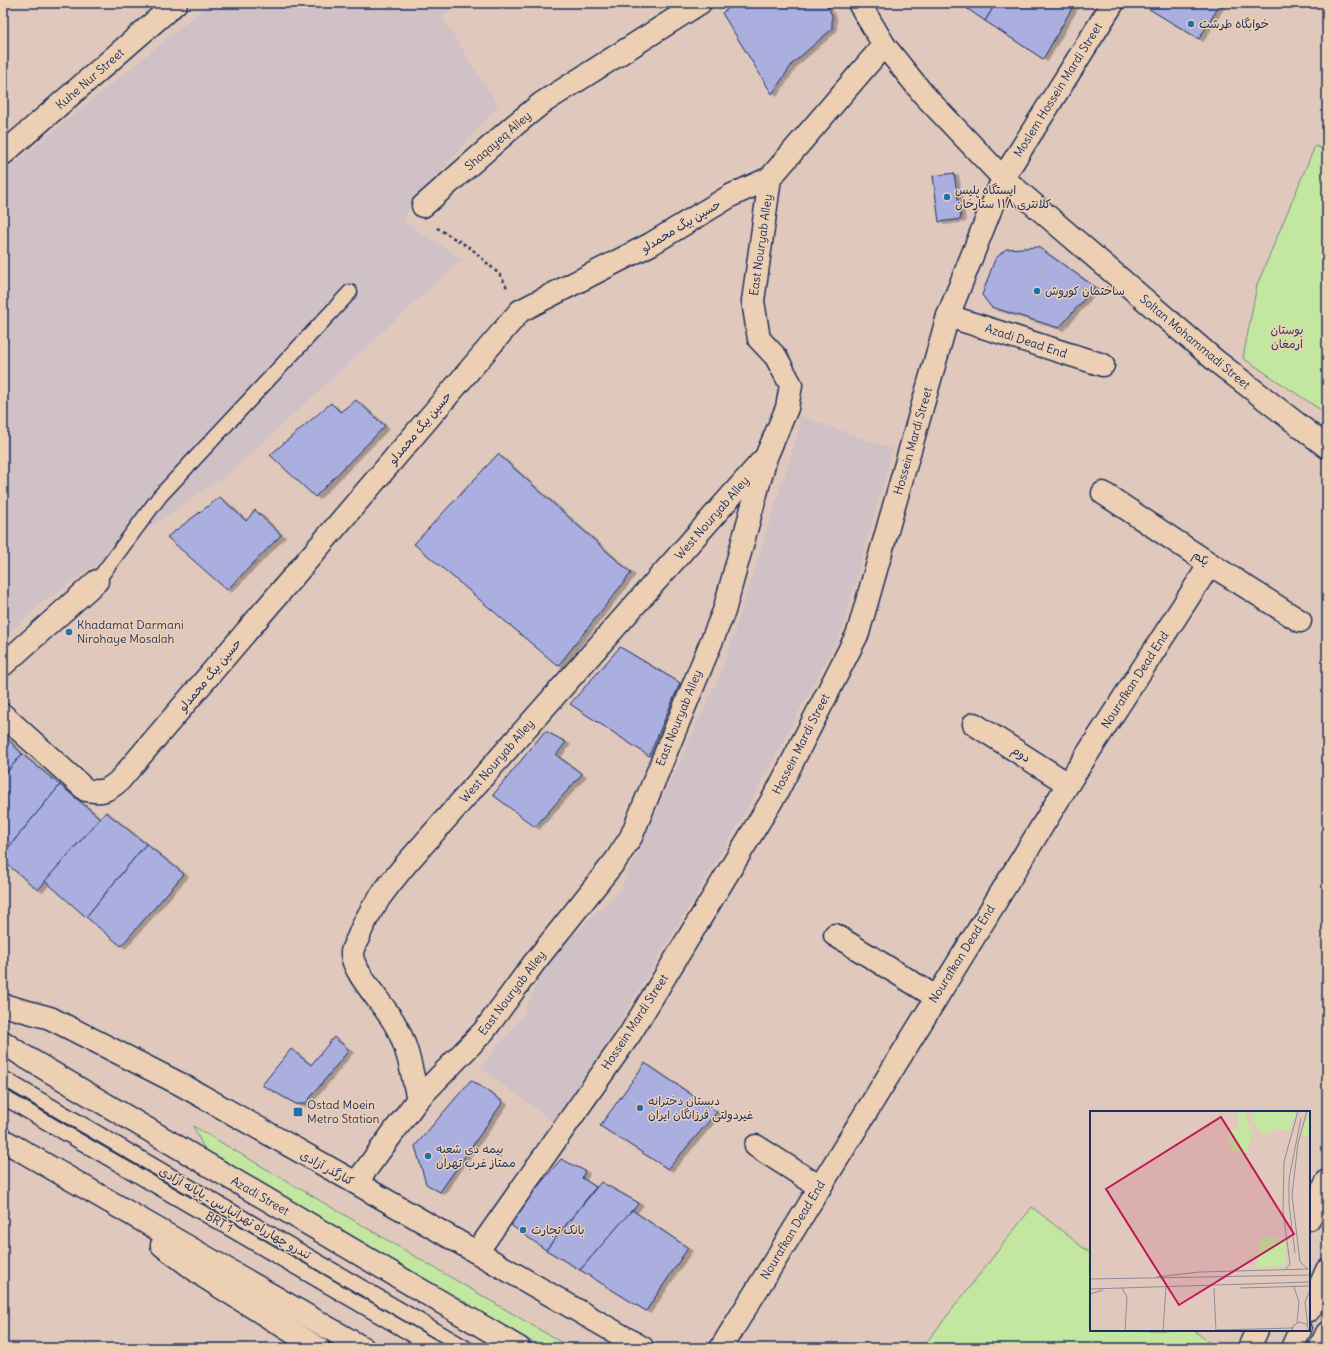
<svg xmlns="http://www.w3.org/2000/svg" width="1330" height="1351" font-family="Delius,'Playpen Sans Arabic',sans-serif">
<defs>
<filter id="shadow"><feDropShadow dx="4.5" dy="2.5" stdDeviation="0" flood-color="#0004"/></filter>
</defs>
<rect width="100%" height="100%" fill="#e0c9bc"/>
<filter id="ink" filterUnits="userSpaceOnUse"><feTurbulence type="fractalNoise" baseFrequency=".025" numOctaves="2"/><feDisplacementMap in="SourceGraphic" scale="8" xChannelSelector="R" yChannelSelector="G"/><feConvolveMatrix kernelMatrix="1 2 1 2 8 2 1 2 1" color-interpolation-filters="sRGB"/></filter>
<g filter="url(#ink)">
<g fill="#d0c1c7">
<path d="M 208,3 L 461,3 L 442,17 L 498,105 L 409,209 L 403,221 L 462,259 L 232,471 L 42,602 L 3,639 L 3,173 L 188,21 Z"/>
<path d="M 798,415 L 893,449 L 841,633 L 743,816 L 614,1032 L 554,1122 L 480,1068 L 523,1015 L 546,962 L 620,890 L 722,670 L 799,430 Z"/>
</g>
<g fill="#c3e6a0" stroke="#6f8a7f">
<path d="M 1315,146 L 1327,150 L 1327,414 L 1243,358 L 1257,285 Z"/>
<path d="M 193,1126 L 571,1348 L 543,1348 L 205,1150 Z"/>
<path d="M 1032,1207 L 1091,1254 L 1091,1330 L 1193,1330 L 1217,1348 L 922,1348 Z"/>
</g>
<g fill="#aaafe0" stroke="#1b2f5e" filter="url(#shadow)">
<path d="M 736,3 L 825,3 L 832,15 L 832,29 L 793,63 L 772,94 L 722,13 Z"/>
<path d="M 959,3 L 996,3 L 985,21 Z"/>
<path d="M 996,3 L 1075,3 L 1043,59 L 985,21 Z"/>
<path d="M 1153,3 L 1221,3 L 1199,39 L 1149,9 Z"/>
<path d="M 954,173 L 961,219 L 939,222 L 933,176 Z"/>
<path d="M 1038,247 L 1095,287 L 1059,328 L 991,307 L 982,295 L 995,259 L 1006,249 Z"/>
<path d="M 356,400 L 385,426 L 315,497 L 270,455 L 331,403 L 340,412 Z"/>
<path d="M 498,454 L 631,573 L 558,666 L 414,544 Z"/>
<path d="M 220,497 L 246,521 L 255,510 L 281,535 L 227,590 L 167,537 Z"/>
<path d="M 620,647 L 680,683 L 649,756 L 570,704 Z"/>
<path d="M 545,731 L 566,742 L 556,755 L 582,774 L 535,827 L 493,795 Z"/>
<path d="M 3,734 L 22,754 L 3,777 Z"/>
<path d="M 22,754 L 60,785 L 3,854 L 3,777 Z"/>
<path d="M 60,785 L 100,818 L 38,890 L 3,861 L 3,854 Z"/>
<path d="M 106,812 L 146,844 L 86,917 L 45,881 Z"/>
<path d="M 146,844 L 184,874 L 121,946 L 86,917 Z"/>
<path d="M 334,1037 L 349,1050 L 305,1104 L 296,1104 L 262,1085 L 291,1049 L 311,1065 Z"/>
<path d="M 645,1063 L 717,1112 L 668,1169 L 600,1126 Z"/>
<path d="M 471,1080 L 503,1102 L 440,1192 L 426,1184 L 415,1146 Z"/>
<path d="M 561,1159 L 585,1171 L 582,1178 L 596,1187 L 546,1250 L 512,1226 L 512,1217 Z"/>
<path d="M 601,1182 L 639,1203 L 580,1270 L 546,1250 Z"/>
<path d="M 632,1210 L 688,1248 L 646,1311 L 580,1270 Z"/>
</g>
<g fill="none" stroke-linecap="round" stroke-linejoin="round">
<defs>
<g id="service">
<path d="M 97,581 L 160,496 L 350,292"/>
<path d="M 3,1078 L 466,1348"/>
<path d="M 3,1097 L 435,1348"/>
</g>
<g id="minor">
<path d="M 859,3 L 884,45 L 924,95 L 1003,178 L 1216,361 L 1327,447"/>
<path d="M 3,154 L 176,3"/>
<path d="M 423,206 L 516,124 L 542,103 L 700,3"/>
<path d="M 948,316 L 1103,365"/>
<path d="M 1103,493 L 1210,564 L 1300,621"/>
<path d="M 3,665 L 97,581"/>
<path d="M 3,715 L 86,790 C 102,793 107,791 119,781 L 520,311 L 651,244 L 732,195 L 770,178 L 884,45"/>
<path d="M 974,724 L 1068,784"/>
<path d="M 835,935 L 936,997"/>
<path d="M 418,1099 C 412,1074 408,1046 395,1024 C 386,1007 350,970 352,952 C 353,947 356,942 358,938 C 368,910 387,887 406,864 L 762,461"/>
<path d="M 756,1146 L 820,1187"/>
<path d="M 356,1183 L 418,1099 L 484,1031 L 534,963 L 616,860 L 631,837 L 724,611 L 766,457 L 787,408 L 791,385 L 776,357 L 759,339 L 753,301 L 770,178"/>
<path d="M 477,1252 L 630,1034 L 777,792 L 858,633 L 948,316 L 1003,178 L 1113,3"/>
<path d="M 721,1348 L 1068,784 L 1210,564"/>
</g>
<g id="secondary">
<path d="M 1309,1219 L 1327,1181"/>
<path d="M 1309,1310 L 1327,1270"/>
<path d="M 1249,1348 L 1257,1330"/>
<path d="M 1292,1348 L 1300,1330"/>
<path d="M 1320,1348 L 1327,1333"/>
</g>
<g id="primary">
<path d="M 3,1005 L 50,1018 L 182,1085 L 356,1183 L 643,1348"/>
<path d="M 3,1042 L 22,1055 L 519,1348"/>
<path d="M 3,1140 L 363,1348"/>
<path d="M 162,1245 L 206,1278 L 318,1348"/>
</g>
</defs>
<use href="#service" stroke="#1b2f5e" stroke-width="17"/>
<use href="#minor" stroke="#1b2f5e" stroke-width="25"/>
<use href="#secondary" stroke="#1b2f5e" stroke-width="25"/>
<use href="#primary" stroke="#1b2f5e" stroke-width="25"/>
<path stroke="#1b2f5e" stroke-width="2.5" stroke-dasharray="3 3" stroke-linecap="butt" d="M 437,228 L 472,249 L 500,275 L 508,289"/>
<use href="#service" stroke="#edd0b3" stroke-width="14"/>
<use href="#minor" stroke="#edd0b3" stroke-width="22"/>
<use href="#secondary" stroke="#edd0b3" stroke-width="22"/>
<use href="#primary" stroke="#edd0b3" stroke-width="22"/>
</g>
</g>
<g fill="#1f6fb2" stroke="#edd0b3" stroke-width="1.5">
<circle cx="1191" cy="24" r="4"/>
<circle cx="947" cy="197" r="4"/>
<circle cx="1037" cy="291" r="4"/>
<circle cx="69" cy="632" r="4"/>
<circle cx="640" cy="1108" r="4"/>
<rect x="293" y="1107" width="10" height="10" rx="2"/>
<circle cx="428" cy="1156" r="4"/>
<circle cx="523" cy="1230" r="4"/>
</g>
<g text-anchor="middle" stroke-width="3" stroke-linejoin="round" paint-order="stroke">
<g font-size="12" fill="#1b2f5e" stroke="#edd0b3" text-anchor="start">
<text x="1199" y="28">خوابگاه طرشت</text>
<text x="955" y="194">ایستگاه پلیس<tspan x="955" dy="14">کلانتری ۱۱۸ ستارخان</tspan></text>
<text x="1045" y="295">ساختمان کوروش</text>
<text x="77" y="629">Khadamat Darmani<tspan x="77" dy="14">Nirohaye Mosalah</tspan></text>
<text x="648" y="1105">دبستان دخترانه<tspan x="648" dy="14">غیردولتی فرزانگان ايران</tspan></text>
<text x="307" y="1109">Ostad Moein<tspan x="307" dy="14">Metro Station</tspan></text>
<text x="436" y="1153">بیمه دی شعبه<tspan x="436" dy="14">ممتاز غرب تهران</tspan></text>
<text x="531" y="1234">بانک تجارت</text>
</g>
<g font-size="12" fill="#1b2f5e" stroke="#edd0b3">
<text transform="translate(90 79) rotate(-41)" y="4">Kuhe Nur Street</text>
<text transform="translate(1058 90) rotate(-58)" y="4">Moslem Hossein Mardi Street</text>
<text transform="translate(498 141) rotate(-41)" y="4">Shaqayeq Alley</text>
<text transform="translate(681 226) rotate(-31)" y="4">حسین بیگ محمدلو</text>
<text transform="translate(761 245) rotate(-82)" y="4">East Nouryab Alley</text>
<text transform="translate(1026 341) rotate(18)" y="4">Azadi Dead End</text>
<text transform="translate(1195 342) rotate(40)" y="4">Soltan Mohammadi Street</text>
<text transform="translate(420 428) rotate(-50)" y="4">حسین بیگ محمدلو</text>
<text transform="translate(913 441) rotate(-74)" y="4">Hossein Mardi Street</text>
<text transform="translate(712 518) rotate(-49)" y="4">West Nouryab Alley</text>
<text transform="translate(1201 558) rotate(34)" y="4">یکم</text>
<text transform="translate(210 675) rotate(-50)" y="4">حسین بیگ محمدلو</text>
<text transform="translate(1135 680) rotate(-57)" y="4">Nourafkan Dead End</text>
<text transform="translate(679 718) rotate(-68)" y="4">East Nouryab Alley</text>
<text transform="translate(801 744) rotate(-63)" y="4">Hossein Mardi Street</text>
<text transform="translate(1021 754) rotate(33)" y="4">دوم</text>
<text transform="translate(497 761) rotate(-49)" y="4">West Nouryab Alley</text>
<text transform="translate(962 954) rotate(-58)" y="4">Nourafkan Dead End</text>
<text transform="translate(512 993) rotate(-53)" y="4">East Nouryab Alley</text>
<text transform="translate(635 1022) rotate(-57)" y="4">Hossein Mardi Street</text>
<text transform="translate(327 1168) rotate(29)" y="4">کنارگذر آزادی</text>
<text transform="translate(260 1196) rotate(30)" y="4">Azadi Street</text>
<text transform="translate(235 1213) rotate(30)" y="4">تندرو چهارراه تهرانپارس ـ پایانه آزادی</text>
<text transform="translate(219 1222) rotate(30)" y="4">BRT 1</text>
<text transform="translate(793 1230) rotate(-59)" y="4">Nourafkan Dead End</text>
</g>
<g font-size="12" fill="#2c4165" stroke="#edd0b3">
<text x="1287" y="334">بوستان<tspan x="1287" dy="14">ارمغان</tspan></text>
</g>
</g>
<g transform="translate(1090 1111)">
<rect width="220" height="220" fill="#e0c9bc"/>
<path d="M 164,0 L 172,1 L 206,0 L 200,20 L 183,18 L 182,23 L 168,20 L 166,12 L 161,11 ZM 219,0 L 220,24 L 213,25 L 212,24 ZM 155,1 L 162,22 L 157,42 L 142,41 L 137,19 L 149,17 L 148,2 ZM 170,126 L 195,128 L 196,155 L 167,156 Z" fill="#c3e6a0"/>
<path fill="none" stroke="#918b96" stroke-width="1" d="M 217,0 L 208,32 L 202,84 L 210,151 L 218,158M 205,142 L 199,93 L 199,68 L 211,7M 195,159 L 200,153 L 193,99 L 194,51 L 208,0M 66,166 L 110,161 L 218,158M 0,168 L 220,164M 204,176 L 209,191 L 207,212M 32,177 L 37,186 L 35,220M 124,177 L 126,220M 150,177 L 220,175M 0,178 L 220,171M 0,183 L 13,179M 218,215 L 215,191 L 220,179M 126,219 L 202,217M 73,220 L 76,176M 202,220 L 203,215 L 209,211 L 216,213 L 219,220"/>
<path fill="#c2185b" fill-opacity="0.15" stroke="#c2185b" stroke-width="2" d="M 131,6 L 204,123 L 89,194 L 16,78 Z"/>
<rect width="220" height="220" fill="none" stroke="#1b2f5e" stroke-width="2"/>
</g>
<rect width="1330" height="1351" fill="none" stroke="#edd0b3" stroke-width="16"/>
<rect x="8" y="8" width="1314" height="1335" fill="none" stroke="#1b2f5e" stroke-width="1.5" filter="url(#ink)"/>
</svg>
